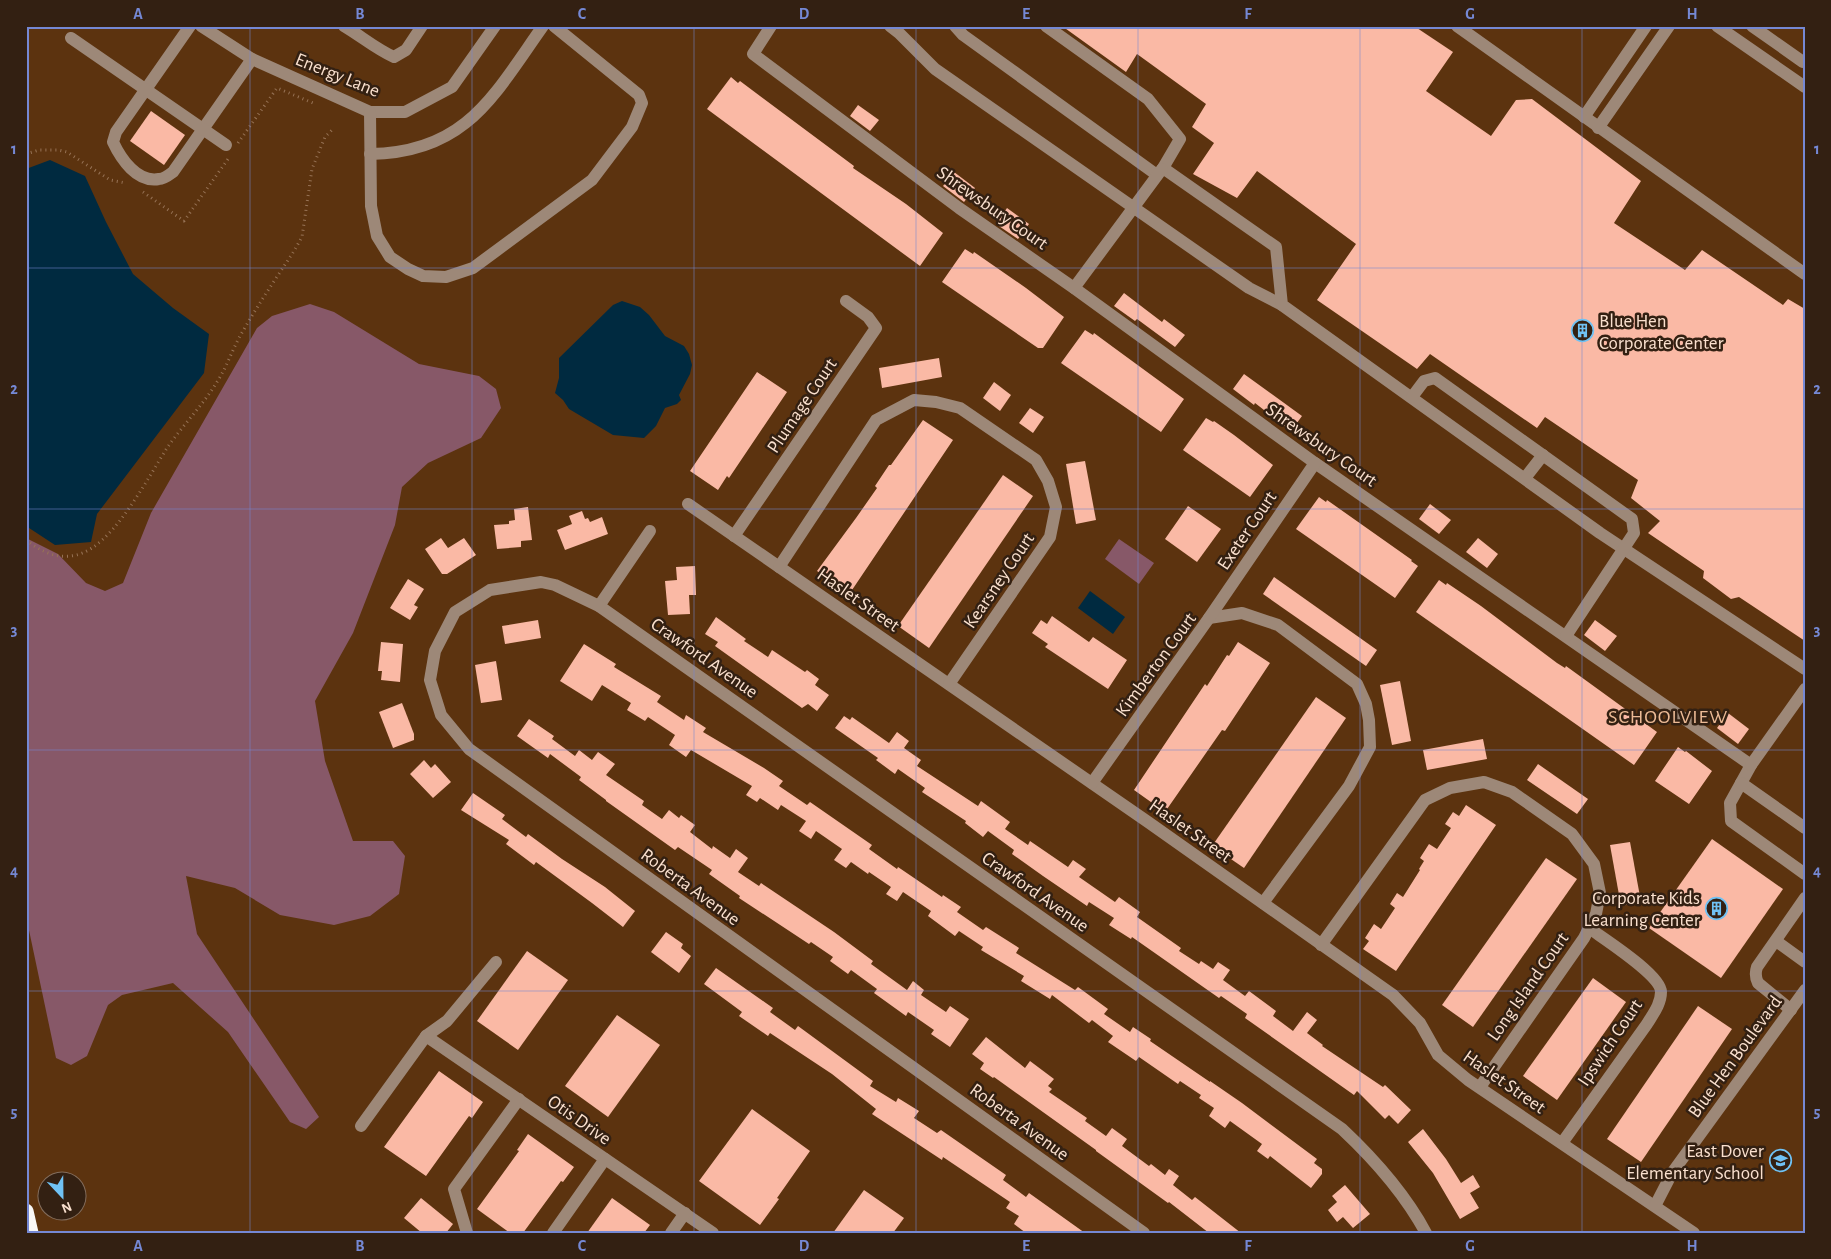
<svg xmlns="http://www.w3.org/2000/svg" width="1831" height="1259" font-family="'Alegreya Sans',sans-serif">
<rect width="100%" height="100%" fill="#5c330f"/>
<g fill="#875868">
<path d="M 310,304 L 334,312 L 419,364 L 479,376 L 496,389 L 501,408 L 481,438 L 428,463 L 402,487 L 395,525 L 353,633 L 315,701 L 325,761 L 353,841 L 393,841 L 405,856 L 399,894 L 370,916 L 334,925 L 280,915 L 235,888 L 186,876 L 197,934 L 319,1117 L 306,1129 L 290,1122 L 228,1032 L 173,983 L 122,995 L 108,1005 L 87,1056 L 71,1065 L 56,1058 L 26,916 L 26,538 L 58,554 L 86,583 L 105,591 L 123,583 L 151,513 L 257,328 L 272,316 Z"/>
<path d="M 1119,539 L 1154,563 L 1139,584 L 1105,559 Z"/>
</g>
<g fill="#002a40">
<path d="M 50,160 L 85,176 L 106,222 L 133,274 L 173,308 L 209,334 L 204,373 L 97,514 L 91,542 L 55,545 L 26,526 L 26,169 Z"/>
<path d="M 622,301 L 640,307 L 649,315 L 665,336 L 684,346 L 689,354 L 692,365 L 690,374 L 679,395 L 681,400 L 677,404 L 665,408 L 656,426 L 644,438 L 613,435 L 569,409 L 563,400 L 555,393 L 559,378 L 559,358 L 613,305 Z"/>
<path d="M 1090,591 L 1125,617 L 1113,634 L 1078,608 Z"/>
</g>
<g fill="#fab9a5">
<path d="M 1062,26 L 1414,26 L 1453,52 L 1426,91 L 1491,136 L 1516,100 L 1532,99 L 1641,181 L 1614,223 L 1685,270 L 1702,250 L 1783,305 L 1788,299 L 1805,309 L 1805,641 L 1739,597 L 1731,599 L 1703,578 L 1704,571 L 1648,533 L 1660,521 L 1631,498 L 1638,480 L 1545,417 L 1537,428 L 1430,354 L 1417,369 L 1317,300 L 1356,244 L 1257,171 L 1237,198 L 1193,174 L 1214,143 L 1192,127 L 1206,104 L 1137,54 L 1126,72 Z"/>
<path d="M 731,77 L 738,83 L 740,81 L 854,166 L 853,168 L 906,204 L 943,233 L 920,266 L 707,109 Z"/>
<path d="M 858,105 L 879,120 L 870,131 L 850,116 Z"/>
<path d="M 151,111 L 185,135 L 164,165 L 130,141 Z"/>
<path d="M 954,172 L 975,188 L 964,202 L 943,186 Z"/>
<path d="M 1007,208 L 1029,224 L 1018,239 L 996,224 Z"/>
<path d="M 965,249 L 973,254 L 974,252 L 1026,288 L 1064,317 L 1043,348 L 1038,348 L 942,282 Z"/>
<path d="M 1124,293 L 1162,322 L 1164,319 L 1185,335 L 1175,347 L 1137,319 L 1135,321 L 1114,306 Z"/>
<path d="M 1085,330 L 1093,335 L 1094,333 L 1113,347 L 1184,399 L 1161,432 L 1061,363 Z"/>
<path d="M 939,358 L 942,377 L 882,388 L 879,368 Z"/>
<path d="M 757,372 L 787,392 L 729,478 L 727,476 L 718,490 L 690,471 Z"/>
<path d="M 1244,374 L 1302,416 L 1291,431 L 1255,403 L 1254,405 L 1233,389 Z"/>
<path d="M 994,382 L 1011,395 L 1000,411 L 983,398 Z"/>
<path d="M 1030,408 L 1044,417 L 1033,433 L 1019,423 Z"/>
<path d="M 1206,418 L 1213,422 L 1214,421 L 1234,435 L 1273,465 L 1250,497 L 1183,450 Z"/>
<path d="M 923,420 L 953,440 L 850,593 L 817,571 L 856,518 L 877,488 L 875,486 L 889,465 L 891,465 Z"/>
<path d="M 1085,461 L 1096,520 L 1076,524 L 1066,464 Z"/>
<path d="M 1003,475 L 1033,496 L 929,648 L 898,626 Z"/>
<path d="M 1319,497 L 1326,502 L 1327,500 L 1412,560 L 1411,561 L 1418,566 L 1395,598 L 1296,529 Z"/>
<path d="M 1430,504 L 1451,520 L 1439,534 L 1419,519 Z"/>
<path d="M 1188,506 L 1221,529 L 1197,562 L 1165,539 Z"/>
<path d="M 528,507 L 532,540 L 521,541 L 521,547 L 497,549 L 494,525 L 509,524 L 509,521 L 515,520 L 514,509 Z"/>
<path d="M 582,511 L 585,519 L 588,518 L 590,522 L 602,517 L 608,534 L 565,550 L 557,530 L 572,524 L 569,516 Z"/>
<path d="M 441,538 L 448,548 L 464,538 L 476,555 L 447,574 L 442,574 L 425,549 Z"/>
<path d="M 1478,538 L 1498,554 L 1487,568 L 1466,552 Z"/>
<path d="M 695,566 L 696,595 L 689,595 L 690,614 L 668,615 L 665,581 L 677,580 L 676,567 Z"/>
<path d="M 1274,577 L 1377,650 L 1366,666 L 1263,594 Z"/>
<path d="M 408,579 L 424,589 L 414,605 L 418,607 L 410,620 L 390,608 Z"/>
<path d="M 1439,580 L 1446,585 L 1447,583 L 1481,606 L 1557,663 L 1565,668 L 1566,666 L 1657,732 L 1634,765 L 1416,612 Z"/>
<path d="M 1052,616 L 1089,642 L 1093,637 L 1127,660 L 1108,689 L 1045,647 L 1048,644 L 1032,633 L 1041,620 L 1047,624 Z"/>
<path d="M 716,617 L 746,639 L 744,641 L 768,657 L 772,650 L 805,672 L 807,670 L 819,679 L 815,685 L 829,695 L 817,711 L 808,704 L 802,708 L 715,646 L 718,642 L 705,634 Z"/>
<path d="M 538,620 L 541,638 L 505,644 L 502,626 Z"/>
<path d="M 1595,620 L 1617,636 L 1605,651 L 1584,635 Z"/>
<path d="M 381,642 L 403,644 L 400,682 L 381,680 L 382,671 L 378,671 Z"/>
<path d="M 1238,642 L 1270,663 L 1225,731 L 1222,730 L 1165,812 L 1134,790 L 1205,684 L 1207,686 L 1227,655 L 1229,656 Z"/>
<path d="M 584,644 L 616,664 L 614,667 L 661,696 L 657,702 L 684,720 L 686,715 L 706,728 L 703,732 L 764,768 L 783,781 L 779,786 L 807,805 L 810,802 L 872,845 L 869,849 L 897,869 L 898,867 L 942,897 L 943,895 L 961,907 L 957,912 L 983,930 L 986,927 L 1019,948 L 1016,953 L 1075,990 L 1078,987 L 1108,1009 L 1104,1014 L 1130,1032 L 1133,1027 L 1151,1039 L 1150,1041 L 1210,1082 L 1210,1081 L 1242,1103 L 1317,1159 L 1314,1163 L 1322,1169 L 1322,1174 L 1311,1188 L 1270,1156 L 1268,1159 L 1257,1151 L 1262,1144 L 1230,1121 L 1225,1128 L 1209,1116 L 1214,1108 L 1199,1098 L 1201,1095 L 1180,1081 L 1178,1084 L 1139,1057 L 1136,1061 L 1108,1042 L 1113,1036 L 1092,1020 L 1089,1023 L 1052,995 L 1050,999 L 1021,981 L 1024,976 L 981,950 L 983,947 L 959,931 L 955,936 L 928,916 L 931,911 L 903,892 L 897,901 L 886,894 L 891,887 L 869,872 L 868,874 L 851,862 L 846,868 L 834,860 L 842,849 L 816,831 L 811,839 L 799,831 L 806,821 L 781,805 L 778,810 L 760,798 L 757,802 L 746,795 L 752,786 L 691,750 L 686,757 L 669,745 L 675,735 L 648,717 L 645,721 L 627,710 L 631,703 L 602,685 L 592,701 L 560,681 Z"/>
<path d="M 496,661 L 502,700 L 481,703 L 475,665 Z"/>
<path d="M 1400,681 L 1411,741 L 1392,745 L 1380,685 Z"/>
<path d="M 1316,697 L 1346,718 L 1244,868 L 1212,846 Z"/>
<path d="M 402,703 L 414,734 L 414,740 L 393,748 L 379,712 Z"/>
<path d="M 1728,713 L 1749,729 L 1738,744 L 1717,728 Z"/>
<path d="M 844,716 L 850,720 L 852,717 L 889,743 L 897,732 L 909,741 L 904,748 L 921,760 L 917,766 L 978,806 L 981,801 L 1010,822 L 1005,829 L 1028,845 L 1030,841 L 1068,867 L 1073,860 L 1086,869 L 1079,877 L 1115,902 L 1119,897 L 1140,912 L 1137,917 L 1181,948 L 1179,951 L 1199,964 L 1201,961 L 1213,969 L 1218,962 L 1230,970 L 1223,980 L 1245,996 L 1249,991 L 1276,1011 L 1273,1016 L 1293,1031 L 1307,1012 L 1317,1020 L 1307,1033 L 1323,1045 L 1322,1046 L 1383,1087 L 1385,1085 L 1411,1110 L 1398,1124 L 1389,1115 L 1385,1119 L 1357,1091 L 1354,1095 L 1245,1018 L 1247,1014 L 1221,996 L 1219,998 L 1132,937 L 1131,939 L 1109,925 L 1114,918 L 1089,902 L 1087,906 L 1043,876 L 1012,854 L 1014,850 L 988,831 L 983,837 L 965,823 L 966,821 L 922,792 L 925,788 L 898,769 L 895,774 L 876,760 L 878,758 L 835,728 Z"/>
<path d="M 529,719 L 554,736 L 552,739 L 575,756 L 579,750 L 592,760 L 598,752 L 615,764 L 606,775 L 644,801 L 642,805 L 662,819 L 669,810 L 679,818 L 681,815 L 695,825 L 690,832 L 712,849 L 713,846 L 730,858 L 736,849 L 748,858 L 738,872 L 759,886 L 761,883 L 834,932 L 873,961 L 871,964 L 907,990 L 913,981 L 924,990 L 921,995 L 946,1012 L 950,1006 L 969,1019 L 950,1047 L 931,1034 L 934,1030 L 908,1012 L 906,1016 L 874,993 L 877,989 L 851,970 L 848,974 L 830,961 L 833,957 L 811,942 L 809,944 L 739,898 L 740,896 L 709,874 L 712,870 L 678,847 L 675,850 L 606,801 L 606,800 L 579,780 L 581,777 L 550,754 L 548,758 L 517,736 Z"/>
<path d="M 1483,739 L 1487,759 L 1427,770 L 1423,750 Z"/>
<path d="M 1678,747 L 1685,752 L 1686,751 L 1712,771 L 1689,804 L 1655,781 Z"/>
<path d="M 424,760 L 431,768 L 435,764 L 451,782 L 433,798 L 410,774 Z"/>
<path d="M 1538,764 L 1588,799 L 1577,814 L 1527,780 Z"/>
<path d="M 473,793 L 505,815 L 502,819 L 526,837 L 528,834 L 562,859 L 605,887 L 635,911 L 623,927 L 592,903 L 536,862 L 534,865 L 506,844 L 509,840 L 461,810 Z"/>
<path d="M 1466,805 L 1496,825 L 1396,971 L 1363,949 L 1369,941 L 1365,938 L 1374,924 L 1381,929 L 1395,908 L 1390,904 L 1397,893 L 1403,897 L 1420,870 L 1419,869 L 1424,861 L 1420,858 L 1429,844 L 1437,849 L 1451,828 L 1445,824 L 1453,812 L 1459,816 Z"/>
<path d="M 1712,839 L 1783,889 L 1721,978 L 1649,928 Z"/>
<path d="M 1630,842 L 1641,902 L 1621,906 L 1610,845 Z"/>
<path d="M 1546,858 L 1577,879 L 1473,1027 L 1442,1005 Z"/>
<path d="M 666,932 L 683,944 L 681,948 L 691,956 L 679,973 L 651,952 Z"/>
<path d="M 527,951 L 568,980 L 518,1050 L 477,1021 Z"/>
<path d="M 716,968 L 773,1008 L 770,1012 L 795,1030 L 798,1026 L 873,1081 L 870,1086 L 896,1102 L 898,1098 L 919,1111 L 914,1118 L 937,1133 L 941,1130 L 1006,1175 L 1003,1180 L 1026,1197 L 1029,1193 L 1085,1233 L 1026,1233 L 1014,1224 L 1019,1216 L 1006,1208 L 1010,1202 L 943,1157 L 942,1160 L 872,1114 L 876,1109 L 832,1074 L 770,1033 L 768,1036 L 739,1016 L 742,1012 L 704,984 Z"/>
<path d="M 1593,978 L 1626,1002 L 1557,1100 L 1523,1076 Z"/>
<path d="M 1698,1006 L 1732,1029 L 1641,1162 L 1607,1139 Z"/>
<path d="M 617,1015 L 660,1045 L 608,1117 L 565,1086 Z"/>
<path d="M 986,1037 L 1025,1068 L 1030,1061 L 1054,1079 L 1048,1086 L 1052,1089 L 1049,1092 L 1087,1118 L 1085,1121 L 1106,1136 L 1112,1128 L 1127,1139 L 1122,1146 L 1149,1166 L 1151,1164 L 1165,1175 L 1169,1169 L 1179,1176 L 1173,1185 L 1192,1200 L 1195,1197 L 1241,1233 L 1209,1233 L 1169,1202 L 1168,1203 L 1096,1151 L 1096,1150 L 994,1077 L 993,1078 L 980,1069 L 984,1063 L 972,1054 Z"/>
<path d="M 439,1071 L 483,1102 L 472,1118 L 469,1116 L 426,1176 L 384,1147 Z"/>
<path d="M 752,1109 L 810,1151 L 777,1198 L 779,1199 L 760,1225 L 699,1181 Z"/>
<path d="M 1423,1129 L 1446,1159 L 1461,1183 L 1473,1175 L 1480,1187 L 1470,1193 L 1479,1208 L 1460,1219 L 1433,1173 L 1408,1142 Z"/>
<path d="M 528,1134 L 574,1167 L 563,1182 L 561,1181 L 523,1233 L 510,1233 L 477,1209 L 519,1151 L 517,1150 Z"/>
<path d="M 1345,1185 L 1370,1214 L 1353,1228 L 1343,1217 L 1337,1222 L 1328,1210 L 1337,1202 L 1332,1196 Z"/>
<path d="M 864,1190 L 904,1218 L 893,1233 L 833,1233 Z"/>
<path d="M 421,1198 L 453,1224 L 446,1233 L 422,1233 L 404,1218 Z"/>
<path d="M 612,1198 L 650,1225 L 644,1233 L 587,1233 Z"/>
</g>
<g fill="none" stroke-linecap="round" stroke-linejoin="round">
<g stroke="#977356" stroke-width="3" stroke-dasharray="1 4" stroke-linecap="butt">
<path d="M 238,143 L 277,88 L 313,103"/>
<path d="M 26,154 L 39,150 L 58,150 L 67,152 L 110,180 L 126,183"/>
<path d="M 143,192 L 184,221 L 228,159"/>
<path d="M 26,540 C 46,556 69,563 92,548 C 121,529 148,478 167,448 C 183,425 203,405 217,382 C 228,365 233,347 243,331 C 259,303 277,277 294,251 L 302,237 L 312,169 L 325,137 L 334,128"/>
</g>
<g stroke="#9d8878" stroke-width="12">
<path d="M 190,26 L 116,132 L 113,142 C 121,159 137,183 159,179 C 164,179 169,175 173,172 L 252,59"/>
<path d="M 201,26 L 252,59 L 370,112 L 405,112 L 452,87 L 495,26"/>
<path d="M 344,26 C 361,36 376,49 394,57 L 406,50 L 422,26"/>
<path d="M 771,26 L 753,54 L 959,208 L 1074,288 L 1315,463 L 1751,765 L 1730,803 L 1731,821 L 1805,874"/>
<path d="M 890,26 L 899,33 L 935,69 L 1249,288 L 1282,305"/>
<path d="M 955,26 L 963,35 L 1157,175"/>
<path d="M 1046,26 L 1148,99 L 1180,139 L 1163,168 L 1276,247 L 1282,305 L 1600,533 L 1805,669"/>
<path d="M 1457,26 L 1805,274"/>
<path d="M 1717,26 L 1805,87"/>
<path d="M 1752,26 L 1803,62"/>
<path d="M 71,38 L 226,145"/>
<path d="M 370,112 L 371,206 L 377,236 L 390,257 L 408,269 L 423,276 L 446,277 L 473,268 L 592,180 L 632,127 L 642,103 L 639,95 L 554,26"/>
<path d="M 1584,117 L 1646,26"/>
<path d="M 1598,128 L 1669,26"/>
<path d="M 370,154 C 466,153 494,95 543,26"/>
<path d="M 1074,288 L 1162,169"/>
<path d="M 1412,397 L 1424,381 L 1435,378 L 1632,519 L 1634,533 L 1566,636"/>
<path d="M 1525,478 L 1543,455"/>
<path d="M 688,504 L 1148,822 L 1393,995 L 1420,1023 L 1438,1055 L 1468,1080 L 1694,1233"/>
<path d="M 734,536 L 876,328 L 868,317 L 846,301"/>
<path d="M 779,567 L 876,420 L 914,400 L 936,402 L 960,408 L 1036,460 L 1048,481 L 1056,507 L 1050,537 L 949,684"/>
<path d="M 599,606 L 650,531"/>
<path d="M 1209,618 L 1242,613 L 1278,625 L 1357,684 L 1366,704 L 1369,720 L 1370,747 L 1349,786 L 1263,903"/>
<path d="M 1751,765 L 1805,689"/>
<path d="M 1092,783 L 1209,618 L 1315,463"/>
<path d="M 1741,783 L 1805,828"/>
<path d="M 1776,941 L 1805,962"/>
<path d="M 1321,945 L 1425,800 L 1450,788 L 1484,782 L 1512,792 L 1572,834 L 1594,864 L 1600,893 L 1596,914 L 1584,938 L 1480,1087"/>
<path d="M 1791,1010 L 1758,983 C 1755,977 1755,973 1757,967 L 1805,898"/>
<path d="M 426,1036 L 713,1233"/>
<path d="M 361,1126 L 426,1036 L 447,1021 L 496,962"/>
<path d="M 1562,1143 L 1647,1024 C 1653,1014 1661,1004 1661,992 C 1661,975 1604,939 1589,928"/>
<path d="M 1655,1206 L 1672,1173 L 1805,990"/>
<path d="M 467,1233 L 454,1189 L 519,1099"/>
<path d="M 553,1233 L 605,1159"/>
<path d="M 671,1233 L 685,1213"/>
<path d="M 1144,1233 L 469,749 L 441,715 L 430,680 L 435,651 L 455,612 L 490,590 L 541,582 L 555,585 L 599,606 L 1342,1129 C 1374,1159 1405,1194 1426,1233"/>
</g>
<path stroke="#f8f8f8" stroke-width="15" d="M 26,1211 L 31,1233"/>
</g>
<path fill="none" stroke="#7588d4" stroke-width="1" stroke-opacity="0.55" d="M 250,26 L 250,1233M 472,26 L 472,1233M 694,26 L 694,1233M 916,26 L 916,1233M 1138,26 L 1138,1233M 1360,26 L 1360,1233M 1582,26 L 1582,1233M 26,268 L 1805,268M 26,509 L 1805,509M 26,750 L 1805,750M 26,991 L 1805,991"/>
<defs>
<symbol id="building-ring" viewBox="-11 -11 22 22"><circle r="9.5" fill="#332012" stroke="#70c2f4" stroke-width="1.5"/><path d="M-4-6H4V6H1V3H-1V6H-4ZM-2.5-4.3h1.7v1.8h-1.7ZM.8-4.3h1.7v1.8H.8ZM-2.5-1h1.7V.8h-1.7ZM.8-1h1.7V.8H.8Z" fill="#70c2f4"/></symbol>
<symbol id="school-ring" viewBox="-11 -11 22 22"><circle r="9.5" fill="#332012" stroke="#70c2f4" stroke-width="1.5"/><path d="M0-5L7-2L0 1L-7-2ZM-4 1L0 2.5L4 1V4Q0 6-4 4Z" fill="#70c2f4"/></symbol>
</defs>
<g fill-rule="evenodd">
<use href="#building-ring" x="1570" y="318" width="25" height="25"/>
<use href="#building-ring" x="1704" y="896" width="25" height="25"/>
<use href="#school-ring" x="1768" y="1148" width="25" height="25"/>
</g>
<g text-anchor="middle" stroke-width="5" stroke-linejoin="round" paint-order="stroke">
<g font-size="19" fill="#fae0ce" stroke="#332012">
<text transform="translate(338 74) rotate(22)" y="7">Energy Lane</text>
<text transform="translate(993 207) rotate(35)" y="7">Shrewsbury Court</text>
<text transform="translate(801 405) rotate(-56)" y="7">Plumage Court</text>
<text transform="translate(1322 444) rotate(35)" y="7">Shrewsbury Court</text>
<text transform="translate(1246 530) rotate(-56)" y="7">Exeter Court</text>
<text transform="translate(998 580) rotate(-56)" y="7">Kearsney Court</text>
<text transform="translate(859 599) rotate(35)" y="7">Haslet Street</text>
<text transform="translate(705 657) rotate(35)" y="7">Crawford Avenue</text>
<text transform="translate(1155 664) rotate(-54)" y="7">Kimberton Court</text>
<text transform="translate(1191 830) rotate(35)" y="7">Haslet Street</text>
<text transform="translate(691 886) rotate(36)" y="7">Roberta Avenue</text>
<text transform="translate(1036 891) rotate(35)" y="7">Crawford Avenue</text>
<text transform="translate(1527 986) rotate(-55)" y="7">Long Island Court</text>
<text transform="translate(1609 1042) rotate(-56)" y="7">Ipswich Court</text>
<text transform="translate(1734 1056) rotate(-54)" y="7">Blue Hen Boulevard</text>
<text transform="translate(1505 1081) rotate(35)" y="7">Haslet Street</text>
<text transform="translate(580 1119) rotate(35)" y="7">Otis Drive</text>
<text transform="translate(1020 1121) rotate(36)" y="7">Roberta Avenue</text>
</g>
<g font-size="19" fill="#fae0ce" stroke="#332012" text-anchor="end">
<text x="1599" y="327" text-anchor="start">Blue Hen<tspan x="1599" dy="22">Corporate Center</tspan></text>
<text x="1700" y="904">Corporate Kids<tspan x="1700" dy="22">Learning Center</tspan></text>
<text x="1764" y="1157">East Dover<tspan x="1764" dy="22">Elementary School</tspan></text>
</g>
<g font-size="20" letter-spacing="1" fill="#ecba95" stroke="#332012">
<text x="1668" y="723">SCHOOLVIEW</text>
</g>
</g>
<rect width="1831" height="1259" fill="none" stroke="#332012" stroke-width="55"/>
<g transform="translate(62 1196) rotate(158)"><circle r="24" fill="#332012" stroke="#836d5d"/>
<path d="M0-4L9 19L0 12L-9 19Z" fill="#70c2f4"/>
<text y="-8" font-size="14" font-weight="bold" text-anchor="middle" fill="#fae0ce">N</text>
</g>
<rect x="28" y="28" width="1776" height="1204" fill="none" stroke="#7588d4" stroke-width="2"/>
<g font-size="16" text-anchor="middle" font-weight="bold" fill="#7588d4">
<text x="138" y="19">A</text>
<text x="360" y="19">B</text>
<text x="582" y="19">C</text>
<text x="804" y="19">D</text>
<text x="1026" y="19">E</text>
<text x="1248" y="19">F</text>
<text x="1470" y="19">G</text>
<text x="1692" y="19">H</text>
<text x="14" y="154">1</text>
<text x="1817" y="154">1</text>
<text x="14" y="394">2</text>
<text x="1817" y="394">2</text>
<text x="14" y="635">3</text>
<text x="1817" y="635">3</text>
<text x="14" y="876">4</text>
<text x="1817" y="876">4</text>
<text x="14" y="1117">5</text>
<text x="1817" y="1117">5</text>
<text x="138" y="1251">A</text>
<text x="360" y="1251">B</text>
<text x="582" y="1251">C</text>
<text x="804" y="1251">D</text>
<text x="1026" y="1251">E</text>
<text x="1248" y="1251">F</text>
<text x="1470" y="1251">G</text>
<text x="1692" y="1251">H</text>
</g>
</svg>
